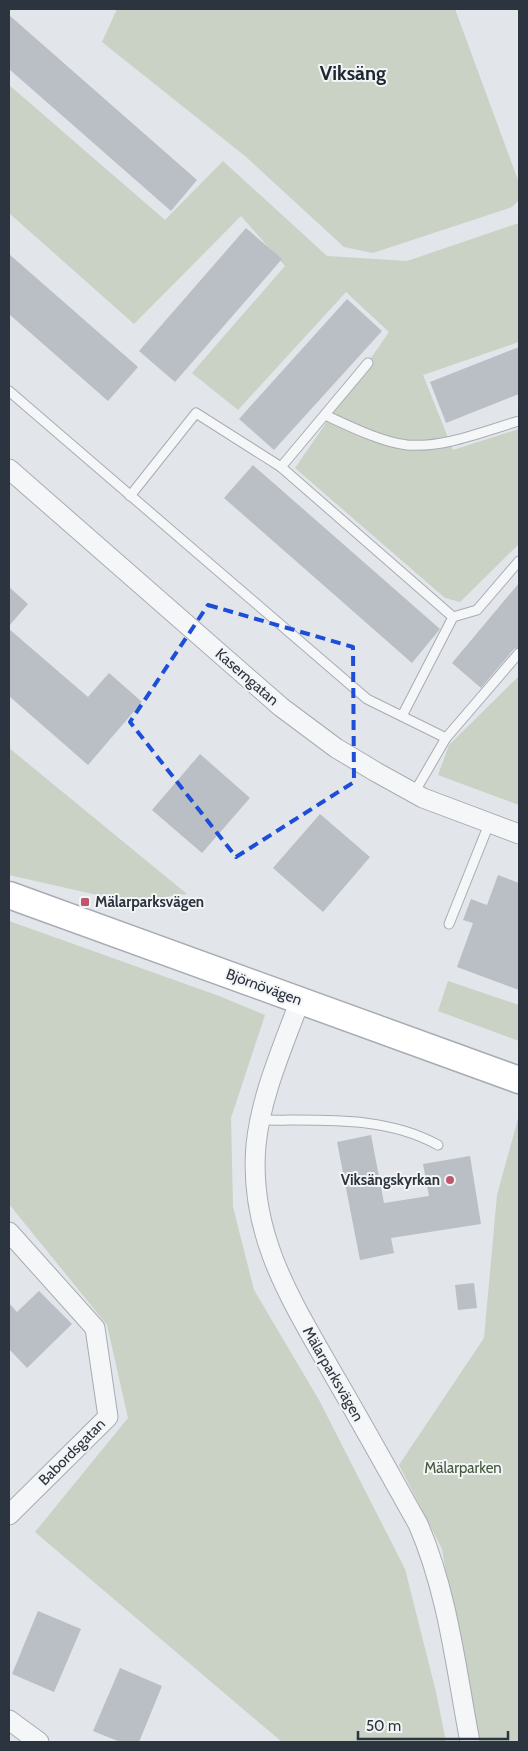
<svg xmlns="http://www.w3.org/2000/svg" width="528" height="1751" font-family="Cabin,sans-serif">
<rect width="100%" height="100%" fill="#e2e5e9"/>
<g fill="#c9d2c4">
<path d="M 117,9 L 455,9 L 519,183 L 519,200 L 512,207 L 373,253 L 344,247 L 245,156 L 102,42 Z"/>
<path d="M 9,85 L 165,220 L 223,161 L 327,256 L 407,261 L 519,223 L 519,342 L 423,375 L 453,450 L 519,429 L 519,544 L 460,602 L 445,598 L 295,468 L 389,332 L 346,292 L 238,410 L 192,373 L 285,266 L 241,216 L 134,324 L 9,213 Z"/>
<path d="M 519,676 L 519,805 L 438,775 L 449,745 Z"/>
<path d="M 9,748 L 187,894 L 128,902 L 9,875 Z"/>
<path d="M 9,921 L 219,996 L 265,1015 L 231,1118 L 233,1207 L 254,1290 L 319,1400 L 405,1569 L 436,1692 L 446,1742 L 282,1742 L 35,1532 L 128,1418 L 107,1325 L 9,1204 Z"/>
<path d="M 448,981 L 519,1005 L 519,1041 L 438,1011 Z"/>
<path d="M 519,1115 L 519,1742 L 474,1742 L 442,1549 L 399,1465 L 484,1338 L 497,1195 Z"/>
</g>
<g fill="#babfc5">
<path d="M 9,15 L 197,180 L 171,211 L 9,69 Z"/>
<path d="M 246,228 L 282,259 L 175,382 L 139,351 Z"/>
<path d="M 9,254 L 138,367 L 108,401 L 9,314 Z"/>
<path d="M 347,299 L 382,331 L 274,450 L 239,419 Z"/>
<path d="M 519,347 L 519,394 L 446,423 L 430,382 Z"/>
<path d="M 253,465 L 440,629 L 412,663 L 224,498 Z"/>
<path d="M 519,583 L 519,647 L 514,649 L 481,688 L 452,663 Z"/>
<path d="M 9,587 L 28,604 L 9,626 Z"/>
<path d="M 9,629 L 88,697 L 109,673 L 142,702 L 88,765 L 9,696 Z"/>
<path d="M 200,754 L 250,798 L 202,853 L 152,810 Z"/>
<path d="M 320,814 L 370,857 L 323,912 L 273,868 Z"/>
<path d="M 498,875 L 519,883 L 519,990 L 457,967 L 473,923 L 463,920 L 471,899 L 487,905 Z"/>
<path d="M 371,1135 L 384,1203 L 429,1196 L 423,1164 L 470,1156 L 481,1224 L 391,1238 L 394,1253 L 360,1260 L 337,1142 Z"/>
<path d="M 474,1283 L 477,1308 L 458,1310 L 455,1285 Z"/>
<path d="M 39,1291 L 72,1324 L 27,1368 L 9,1349 L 9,1303 L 17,1312 Z"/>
<path d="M 38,1611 L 81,1629 L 54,1692 L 12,1674 Z"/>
<path d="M 120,1668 L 162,1686 L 139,1742 L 120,1742 L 93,1731 Z"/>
</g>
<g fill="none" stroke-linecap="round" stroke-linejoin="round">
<defs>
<g id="service">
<path d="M 9,391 L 367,699 L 446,738 L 519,653"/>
<path d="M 325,415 C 349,426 381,442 407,445 C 445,448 484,431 519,421"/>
<path d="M 281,467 L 453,617 L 402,716"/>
<path d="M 130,496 L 196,413 L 281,467 L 368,363"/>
<path d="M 453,617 L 477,610 L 519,561"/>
<path d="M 414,793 L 446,738"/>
<path d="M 449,924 L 489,824"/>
<path d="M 261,1120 C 321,1121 384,1115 438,1145"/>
</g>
<g id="minor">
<path d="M 9,469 L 281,707 L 336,748 L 376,772 L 423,798 L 519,834"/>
<path d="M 300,1000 C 283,1047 261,1095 256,1145 C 248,1236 293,1303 336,1379 C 364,1427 391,1476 418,1524 C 448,1593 456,1669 470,1742"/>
<path d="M 9,1232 L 95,1328 L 108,1417 L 9,1515"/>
<path d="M 9,1720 L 39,1742"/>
</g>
<path id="secondary" d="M 9,895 L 519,1080"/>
</defs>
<use href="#service" stroke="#a8acb3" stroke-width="11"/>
<use href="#minor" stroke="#a8acb3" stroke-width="21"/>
<use href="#secondary" stroke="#a8acb3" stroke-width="29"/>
<use href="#service" stroke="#f4f6f8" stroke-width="9"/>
<use href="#minor" stroke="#f4f6f8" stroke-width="19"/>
<use href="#secondary" stroke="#fff" stroke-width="26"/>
</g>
<path fill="none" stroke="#1d4ed8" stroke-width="4" stroke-dasharray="10 6" stroke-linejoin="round" d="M 208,605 L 353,647 L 354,782 L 236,857 L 130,722 Z"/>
<g fill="#bf566e" stroke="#f2f4f6" stroke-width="2">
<rect x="80" y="897" width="10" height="10" rx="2.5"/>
<circle cx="450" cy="1180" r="5"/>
</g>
<g text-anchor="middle" stroke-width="4" stroke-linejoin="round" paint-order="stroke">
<g font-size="15" fill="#2c343f" stroke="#f2f4f6">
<text transform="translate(247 677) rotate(41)" y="5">Kaserngatan</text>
<text transform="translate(264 987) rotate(20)" y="5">Björnövägen</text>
<text transform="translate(333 1374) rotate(60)" y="5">Mälarparksvägen</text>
<text transform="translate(72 1452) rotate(-45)" y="5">Babordsgatan</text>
</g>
<g font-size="15" font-weight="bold" fill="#2c343f" stroke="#f2f4f6" text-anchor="start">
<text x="95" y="907">Mälarparksvägen</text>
<text x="440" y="1185" text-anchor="end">Viksängskyrkan</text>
</g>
<g font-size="15" fill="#43593b" stroke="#f2f4f6">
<text x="463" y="1473">Mälarparken</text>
</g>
<g font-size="20" font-weight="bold" fill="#1e2630" stroke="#f2f4f6">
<text x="353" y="80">Viksäng</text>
</g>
</g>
<rect width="528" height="1751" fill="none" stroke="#2c343f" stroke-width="20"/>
<path d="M358 1731v8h150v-8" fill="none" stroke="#2c343f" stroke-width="2.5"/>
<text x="366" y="1731" font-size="15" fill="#2c343f" stroke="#f2f4f6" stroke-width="4" paint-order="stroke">50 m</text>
</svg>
